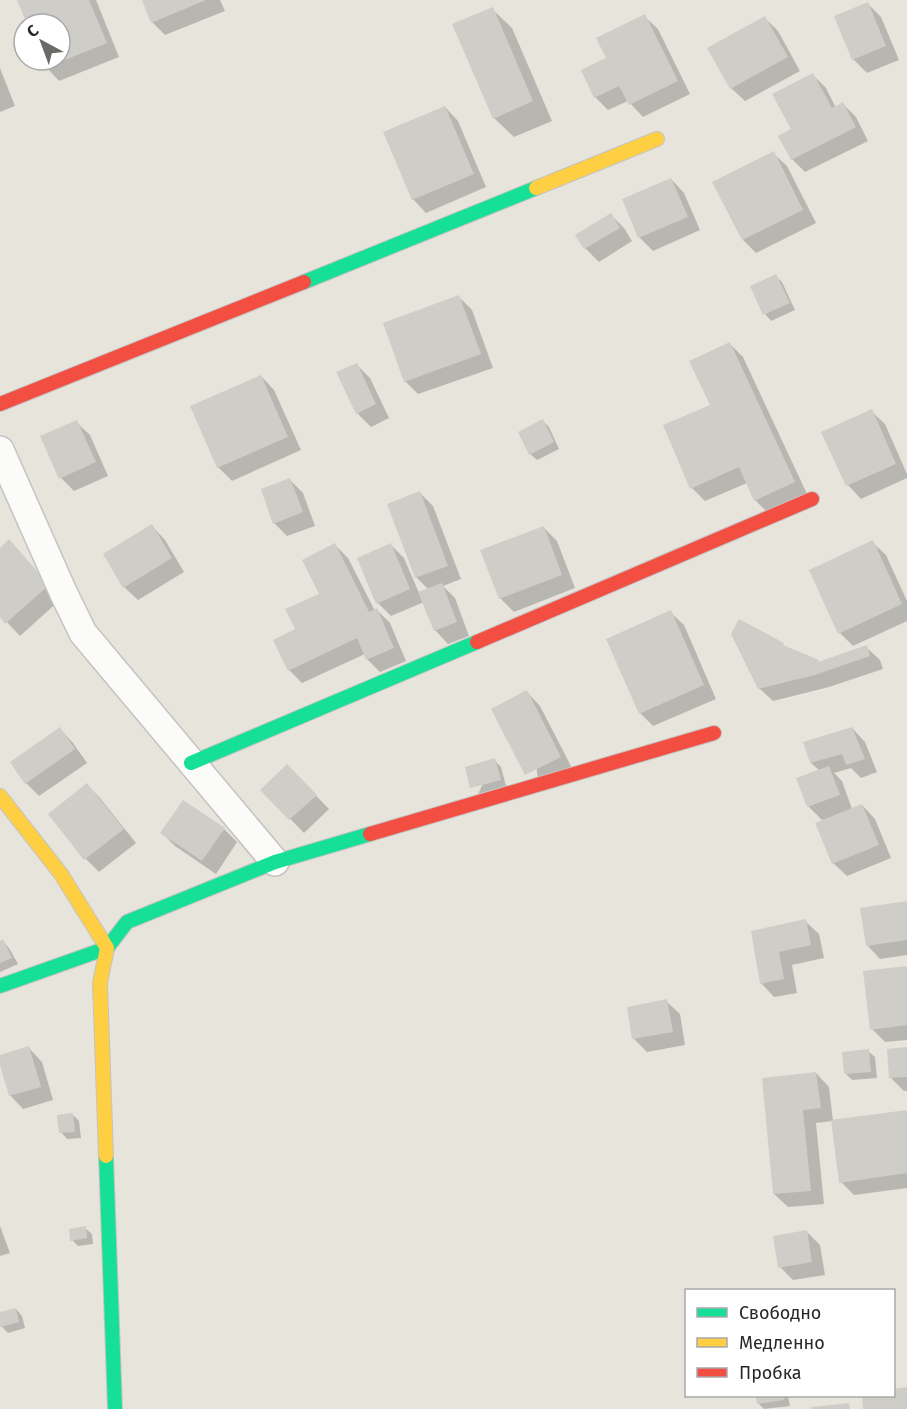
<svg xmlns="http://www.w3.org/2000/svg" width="907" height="1409" font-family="'Fira Sans',sans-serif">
<rect width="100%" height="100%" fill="#e7e4dc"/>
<g fill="#0003">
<path d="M 19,0 L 96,0 L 119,57 L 59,81 L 46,67 L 43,60 L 60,60 L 60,24 L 28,24 Z"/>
<path d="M 143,0 L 220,0 L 225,11 L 165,35 L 152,22 Z"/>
<path d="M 868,4 L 881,17 L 899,60 L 867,73 L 853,59 L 836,17 Z"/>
<path d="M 492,9 L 512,28 L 552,121 L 514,137 L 494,118 Z"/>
<path d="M 644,16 L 658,29 L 690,94 L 643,117 L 628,101 L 608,110 L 595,97 L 608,59 Z"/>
<path d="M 765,18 L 778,31 L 800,71 L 745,101 L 731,88 Z"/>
<path d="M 0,68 L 15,106 L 0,112 Z"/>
<path d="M 813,75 L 826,88 L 836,108 L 843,104 L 856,117 L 868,141 L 805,172 L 792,159 L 793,130 Z"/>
<path d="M 445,107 L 458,121 L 486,187 L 426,213 L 413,199 Z"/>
<path d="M 773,153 L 787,166 L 816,223 L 756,253 L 743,240 Z"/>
<path d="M 671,179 L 684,193 L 700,230 L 653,251 L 639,237 Z"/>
<path d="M 611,215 L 624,228 L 632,241 L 599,262 L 585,248 L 577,235 Z"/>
<path d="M 775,276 L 782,282 L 795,310 L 771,321 L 765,314 Z"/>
<path d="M 459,297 L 472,310 L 493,368 L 418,394 L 405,381 Z"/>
<path d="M 730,344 L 743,357 L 808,496 L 769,514 L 755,500 L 747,483 L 705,501 L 692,488 L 712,405 Z"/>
<path d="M 356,364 L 370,378 L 389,418 L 371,427 L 357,413 Z"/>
<path d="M 261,376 L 274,390 L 301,450 L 232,481 L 218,467 L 192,407 Z"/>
<path d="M 871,411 L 885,424 L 907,474 L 907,478 L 861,499 L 848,485 L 823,433 Z"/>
<path d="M 543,421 L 549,427 L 559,449 L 537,460 L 530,454 Z"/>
<path d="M 76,422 L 90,435 L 108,476 L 74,491 L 61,478 Z"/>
<path d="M 290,480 L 303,493 L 315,526 L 287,536 L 274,523 Z"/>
<path d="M 420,493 L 433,506 L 461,579 L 443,586 L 455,598 L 469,636 L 448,644 L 435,630 L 424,602 L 391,616 L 378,603 L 391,545 L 404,558 L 419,593 L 428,589 L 416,577 Z"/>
<path d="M 152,526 L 165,540 L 184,572 L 138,600 L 124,587 Z"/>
<path d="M 543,527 L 557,541 L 575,588 L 514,612 L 500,598 Z"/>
<path d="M 872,542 L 886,555 L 907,601 L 907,621 L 853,646 L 840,633 Z"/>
<path d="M 335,545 L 348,558 L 375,611 L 377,610 L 390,623 L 406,661 L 380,672 L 367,659 L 365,654 L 302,683 L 289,670 L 297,630 L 321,595 Z"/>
<path d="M 0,549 L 61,599 L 20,636 L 0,615 Z"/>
<path d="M 670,612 L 684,625 L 716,699 L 653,726 L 640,713 Z"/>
<path d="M 783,645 L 786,648 L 819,663 L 866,647 L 880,660 L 883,669 L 829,687 L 773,701 L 759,688 Z"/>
<path d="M 527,692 L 540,706 L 573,770 L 539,788 Z"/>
<path d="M 852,728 L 865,742 L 877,772 L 861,778 L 851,768 L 834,773 L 842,781 L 852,809 L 862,805 L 875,819 L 891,858 L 847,876 L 833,863 L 823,821 L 808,806 L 820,771 L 811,763 Z"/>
<path d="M 60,729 L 73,743 L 87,763 L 39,796 L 26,783 Z"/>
<path d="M 494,760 L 501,767 L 506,786 L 478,794 Z"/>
<path d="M 287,766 L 329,809 L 304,833 L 262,790 Z"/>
<path d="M 87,785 L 100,798 L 136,843 L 99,872 L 86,859 L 50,814 Z"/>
<path d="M 224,829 L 237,842 L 216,874 L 175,846 L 162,833 Z"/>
<path d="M 907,903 L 907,955 L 880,959 L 867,945 Z"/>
<path d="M 805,921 L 819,934 L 824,958 L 792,965 L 797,993 L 774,997 L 761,983 L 752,932 Z"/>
<path d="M 3,941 L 9,948 L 18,964 L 0,972 L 0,943 Z"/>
<path d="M 907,967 L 907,1040 L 885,1042 L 872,1029 Z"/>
<path d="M 666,1001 L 680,1014 L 685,1045 L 647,1052 L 634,1039 Z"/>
<path d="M 29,1048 L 42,1062 L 53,1100 L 23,1109 L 10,1095 L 0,1056 Z"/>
<path d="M 907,1049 L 907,1091 L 904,1091 L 891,1078 Z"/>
<path d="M 868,1051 L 875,1057 L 877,1078 L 852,1080 L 846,1074 Z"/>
<path d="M 816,1073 L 829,1087 L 833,1121 L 907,1112 L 907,1188 L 854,1195 L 841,1182 L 833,1121 L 816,1123 L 824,1204 L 788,1207 L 774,1194 L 764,1079 Z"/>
<path d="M 73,1115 L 79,1121 L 81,1138 L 67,1139 L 61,1132 Z"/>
<path d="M 0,1226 L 10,1253 L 0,1256 Z"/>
<path d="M 85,1228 L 92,1234 L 93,1244 L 78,1246 L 72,1240 Z"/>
<path d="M 807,1232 L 820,1245 L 825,1275 L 793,1280 L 780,1267 Z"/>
<path d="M 16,1309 L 22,1316 L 25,1328 L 8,1333 L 1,1326 L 0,1313 Z"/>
<path d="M 907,1389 L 907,1409 L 865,1409 L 863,1396 L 894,1396 L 894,1390 Z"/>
<path d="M 758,1396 L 788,1396 L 790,1406 L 764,1409 L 759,1404 Z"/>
</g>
<g fill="#cfcdc8">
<path d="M 17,0 L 89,0 L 107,43 L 45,68 L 41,60 L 60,60 L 60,24 L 27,24 Z"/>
<path d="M 142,0 L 206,0 L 151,23 Z"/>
<path d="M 868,2 L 886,46 L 852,60 L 834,16 Z"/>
<path d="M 493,7 L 533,101 L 493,119 L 452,24 Z"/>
<path d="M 645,14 L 678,81 L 629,105 L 619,86 L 594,98 L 581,70 L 606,58 L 596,38 Z"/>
<path d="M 765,16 L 788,57 L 730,89 L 707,48 Z"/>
<path d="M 813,73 L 832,108 L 843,102 L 856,127 L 791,160 L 778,136 L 791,129 L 772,94 Z"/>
<path d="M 445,106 L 474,174 L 412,200 L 383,132 Z"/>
<path d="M 774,151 L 803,210 L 742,240 L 712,182 Z"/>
<path d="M 671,178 L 688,217 L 638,238 L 622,199 Z"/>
<path d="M 611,213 L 620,228 L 584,249 L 575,235 Z"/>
<path d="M 776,274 L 790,303 L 763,315 L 750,286 Z"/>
<path d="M 459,295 L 481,354 L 404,382 L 383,323 Z"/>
<path d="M 730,342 L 795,482 L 754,501 L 739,467 L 690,489 L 663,425 L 710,405 L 689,361 Z"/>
<path d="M 357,363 L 376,404 L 356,414 L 336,372 Z"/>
<path d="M 261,375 L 288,437 L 217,468 L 190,406 Z"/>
<path d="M 872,409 L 896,464 L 846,486 L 821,432 Z"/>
<path d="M 543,419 L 554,442 L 529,455 L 518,432 Z"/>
<path d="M 77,420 L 96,462 L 59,479 L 40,436 Z"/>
<path d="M 290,478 L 303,512 L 273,524 L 261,489 Z"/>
<path d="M 420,491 L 448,566 L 415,578 L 387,504 Z"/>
<path d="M 152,524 L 172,558 L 123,588 L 103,554 Z"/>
<path d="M 544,526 L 562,575 L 499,599 L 480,550 Z"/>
<path d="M 9,539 L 49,585 L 5,624 L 0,617 L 0,548 Z"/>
<path d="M 873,540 L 902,604 L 838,634 L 809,570 Z"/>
<path d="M 335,543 L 369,612 L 377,608 L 394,648 L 366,660 L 357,638 L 288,671 L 273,640 L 295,629 L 285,609 L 319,594 L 302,560 Z"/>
<path d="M 391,543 L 410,589 L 376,604 L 357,558 Z"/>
<path d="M 442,583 L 457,622 L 434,631 L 418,592 Z"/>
<path d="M 671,610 L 704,685 L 639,714 L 606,639 Z"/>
<path d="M 739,619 L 784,643 L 783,645 L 819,660 L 818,662 L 867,645 L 870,656 L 815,675 L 758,689 L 731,634 Z"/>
<path d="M 527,690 L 561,757 L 525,775 L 491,709 Z"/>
<path d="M 60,727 L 75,749 L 25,784 L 10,762 Z"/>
<path d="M 852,727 L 865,759 L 846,765 L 842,754 L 810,763 L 803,742 Z"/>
<path d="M 495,758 L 501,780 L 470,788 L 465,767 Z"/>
<path d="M 287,764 L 317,795 L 289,820 L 260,790 Z"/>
<path d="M 829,766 L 840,795 L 807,807 L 796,778 Z"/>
<path d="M 87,783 L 124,829 L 84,860 L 48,814 Z"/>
<path d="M 183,800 L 225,828 L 202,861 L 160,833 Z"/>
<path d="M 862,804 L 879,845 L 832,864 L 815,823 Z"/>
<path d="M 907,901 L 907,940 L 866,946 L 860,908 Z"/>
<path d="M 806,919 L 811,945 L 779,952 L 784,979 L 760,984 L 751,931 Z"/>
<path d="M 3,939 L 12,958 L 0,963 L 0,941 Z"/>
<path d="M 907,966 L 907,1025 L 870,1030 L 863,971 Z"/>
<path d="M 667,999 L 673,1032 L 632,1039 L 627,1007 Z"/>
<path d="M 29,1046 L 41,1087 L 9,1096 L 0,1065 L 0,1055 Z"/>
<path d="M 907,1047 L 907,1077 L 889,1078 L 887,1049 Z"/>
<path d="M 869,1049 L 871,1072 L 844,1074 L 842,1052 Z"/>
<path d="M 816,1072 L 821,1108 L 803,1110 L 811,1191 L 773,1194 L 762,1078 Z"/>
<path d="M 907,1110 L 907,1173 L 839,1183 L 831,1120 Z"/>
<path d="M 73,1113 L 75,1132 L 59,1133 L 57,1115 Z"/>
<path d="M 86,1226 L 87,1238 L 70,1241 L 69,1229 Z"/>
<path d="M 807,1230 L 812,1262 L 778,1268 L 773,1236 Z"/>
<path d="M 16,1308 L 19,1322 L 0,1327 L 0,1312 Z"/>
<path d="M 907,1387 L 907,1409 L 863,1409 L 862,1396 L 894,1396 L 894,1389 Z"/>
<path d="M 756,1396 L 784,1396 L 784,1400 L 757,1404 Z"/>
<path d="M 849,1403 L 850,1409 L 811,1409 L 811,1407 Z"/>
</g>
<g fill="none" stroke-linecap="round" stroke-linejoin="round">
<defs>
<path id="street" d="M 0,450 L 63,592 L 83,633 L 275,862"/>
<g id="fast">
<path d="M 304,282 L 536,188"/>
<path d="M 191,763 L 477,642"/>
<path d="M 0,986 L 107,948 L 127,922 L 275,862 L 370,834"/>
<path d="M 106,1156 L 115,1409"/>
</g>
<g id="slow">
<path d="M 536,188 L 657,139"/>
<path d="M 0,796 L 61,874 L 107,948 L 100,983 L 106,1156"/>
</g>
<g id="jam">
<path d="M 0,404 L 304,282"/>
<path d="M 477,642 L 812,499"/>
<path d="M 370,834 L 714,733"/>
</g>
</defs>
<use href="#street" stroke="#c4c3c2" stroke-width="30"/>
<use href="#fast" stroke="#c4c3c2" stroke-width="16"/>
<use href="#slow" stroke="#c4c3c2" stroke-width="16"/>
<use href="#jam" stroke="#c4c3c2" stroke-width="16"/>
<use href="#street" stroke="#fbfbfa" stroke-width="27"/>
<use href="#fast" stroke="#16e098" stroke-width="14"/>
<use href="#slow" stroke="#ffcf43" stroke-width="14"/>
<use href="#jam" stroke="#f24e42" stroke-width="14"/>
</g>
<rect x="685" y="1289" width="210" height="108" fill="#ffffff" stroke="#a9a9a9" stroke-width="1.5"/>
<rect x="697" y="1308" width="30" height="9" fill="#16e098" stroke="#a9a9a9" stroke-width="1.5"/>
<text x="739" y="1319" font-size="18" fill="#282828">Свободно</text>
<rect x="697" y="1338" width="30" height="9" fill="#ffcf43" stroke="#a9a9a9" stroke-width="1.5"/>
<text x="739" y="1349" font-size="18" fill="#282828">Медленно</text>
<rect x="697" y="1368" width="30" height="9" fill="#f24e42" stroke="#a9a9a9" stroke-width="1.5"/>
<text x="739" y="1379" font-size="18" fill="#282828">Пробка</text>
<g transform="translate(42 42) rotate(319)"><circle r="28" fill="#ffffff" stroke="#a9a9a9" stroke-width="1.5"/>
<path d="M0-4.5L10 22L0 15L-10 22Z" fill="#6b6a67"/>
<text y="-9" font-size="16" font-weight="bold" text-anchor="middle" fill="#282828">С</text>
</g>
</svg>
